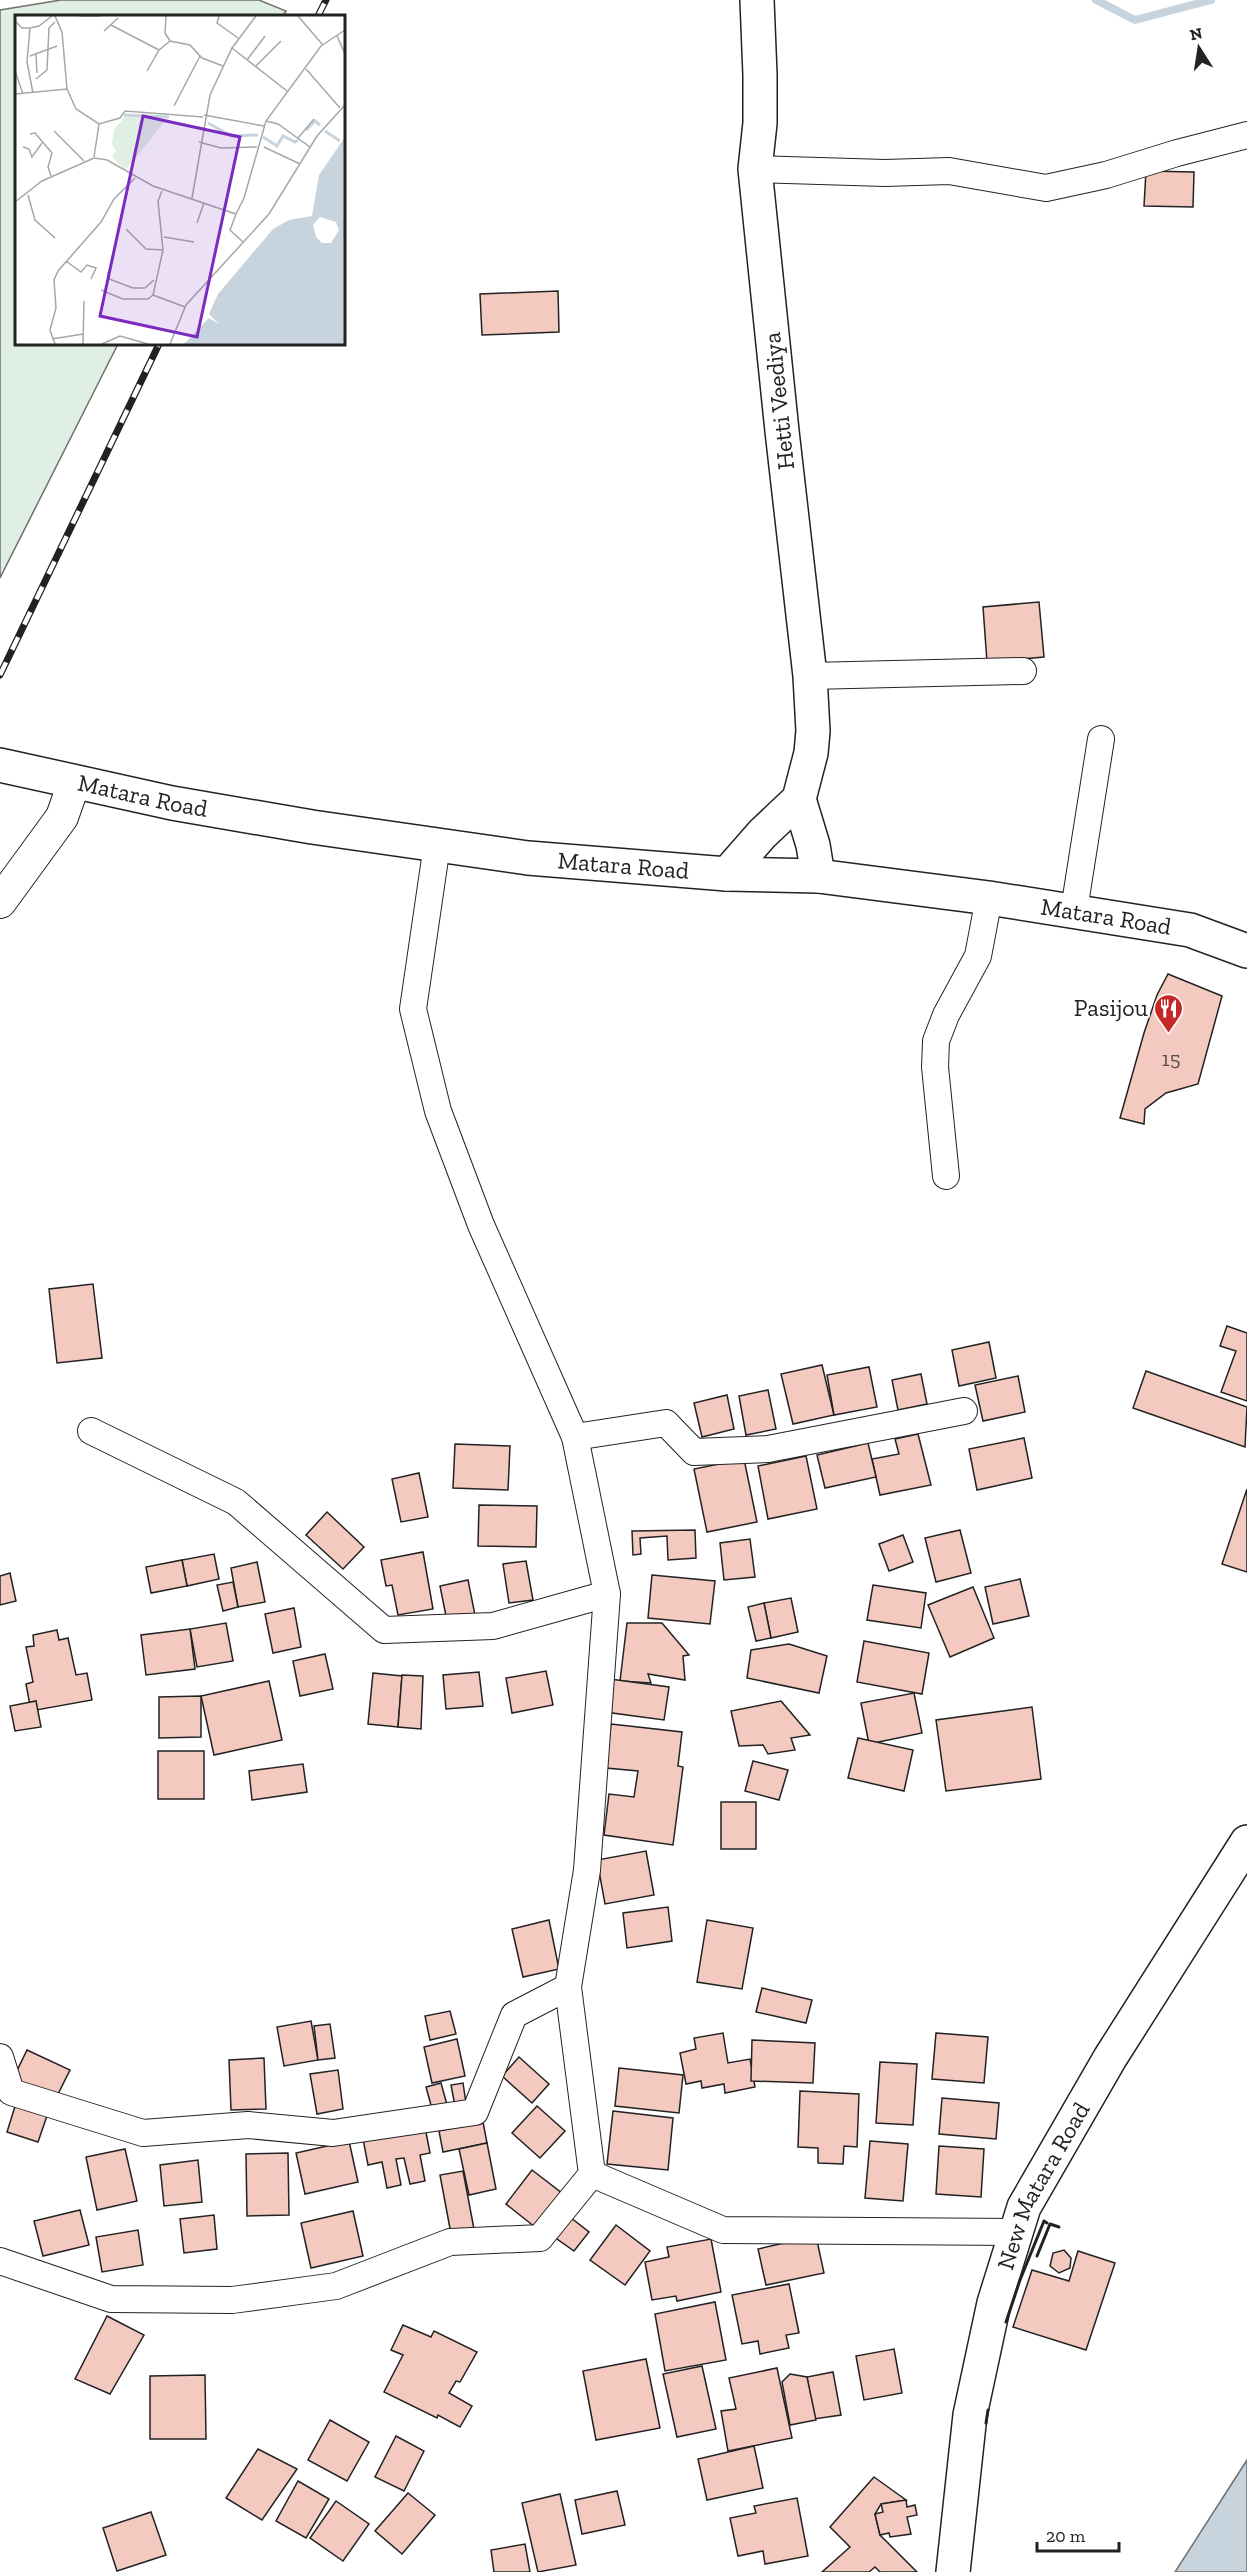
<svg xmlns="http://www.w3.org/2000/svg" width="1247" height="2572" font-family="'Zilla Slab',serif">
<rect width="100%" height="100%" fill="#fff"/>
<path fill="#e0efe3" stroke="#6f6f6f" stroke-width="1.5" d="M 61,0 L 259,0 L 286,11 L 283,16 L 16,16 L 16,344 L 118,344 L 0,578 L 0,10 Z"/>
<path fill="#c7d3dd" stroke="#6f6f6f" stroke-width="1.5" d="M 1247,2460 L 1247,2572 L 1175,2572 Z"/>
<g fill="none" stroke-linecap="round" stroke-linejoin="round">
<path stroke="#c7d3dd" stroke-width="8" d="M 1096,0 L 1135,20 L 1211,0"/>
</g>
<g fill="#f3c9c0" stroke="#222" stroke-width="1.5">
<path d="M 1146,171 L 1194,172 L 1193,207 L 1144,206 Z"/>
<path d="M 558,291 L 559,332 L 482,335 L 480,294 Z"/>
<path d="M 1039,602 L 1044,657 L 987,662 L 983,607 Z"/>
<path d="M 1168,974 L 1222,996 L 1198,1084 L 1166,1093 L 1145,1109 L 1144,1124 L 1120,1118 L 1144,1033 L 1157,995 Z"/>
<path d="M 93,1284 L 102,1358 L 57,1363 L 49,1289 Z"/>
<path d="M 1227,1326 L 1247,1333 L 1247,1401 L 1221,1392 L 1236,1351 L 1220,1346 Z"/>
<path d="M 989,1342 L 996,1378 L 959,1386 L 952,1350 Z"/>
<path d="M 822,1365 L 834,1415 L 793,1424 L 781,1374 Z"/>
<path d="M 869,1367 L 877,1407 L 834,1415 L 827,1375 Z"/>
<path d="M 1146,1371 L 1247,1407 L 1245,1447 L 1133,1408 Z"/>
<path d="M 921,1374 L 927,1404 L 898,1410 L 892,1380 Z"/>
<path d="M 1018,1376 L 1025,1412 L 983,1421 L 975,1385 Z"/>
<path d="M 768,1390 L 776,1429 L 746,1435 L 739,1396 Z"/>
<path d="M 727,1395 L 734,1429 L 702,1437 L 694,1403 Z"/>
<path d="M 918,1434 L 931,1485 L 880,1495 L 872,1459 L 899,1454 L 895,1439 Z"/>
<path d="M 1024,1438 L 1032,1478 L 977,1490 L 969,1449 Z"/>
<path d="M 868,1443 L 876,1477 L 825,1488 L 817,1455 Z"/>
<path d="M 455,1444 L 510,1446 L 508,1490 L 453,1488 Z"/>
<path d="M 806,1456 L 817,1509 L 768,1519 L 758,1466 Z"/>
<path d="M 744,1459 L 757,1522 L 707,1532 L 694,1469 Z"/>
<path d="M 419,1473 L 428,1517 L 401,1522 L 392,1479 Z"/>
<path d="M 1247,1489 L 1247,1572 L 1222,1564 Z"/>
<path d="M 479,1505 L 537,1506 L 536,1547 L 478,1546 Z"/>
<path d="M 327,1512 L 364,1547 L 343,1569 L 306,1535 Z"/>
<path d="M 695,1530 L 696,1558 L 668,1560 L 667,1536 L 640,1538 L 641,1554 L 633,1555 L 632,1531 Z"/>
<path d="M 960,1530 L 971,1573 L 936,1582 L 925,1538 Z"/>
<path d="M 903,1535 L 913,1562 L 889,1571 L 879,1544 Z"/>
<path d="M 750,1539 L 755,1577 L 724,1580 L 720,1543 Z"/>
<path d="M 423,1552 L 433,1609 L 398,1615 L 392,1585 L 386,1586 L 381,1560 Z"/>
<path d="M 214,1554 L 219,1579 L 187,1586 L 182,1560 Z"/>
<path d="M 182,1560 L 187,1586 L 151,1593 L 146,1567 Z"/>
<path d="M 526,1561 L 533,1600 L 509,1603 L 503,1564 Z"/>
<path d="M 257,1562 L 265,1602 L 238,1607 L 231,1568 Z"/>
<path d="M 10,1573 L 16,1601 L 0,1605 L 0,1576 Z"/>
<path d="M 652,1575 L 715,1581 L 710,1624 L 648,1618 Z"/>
<path d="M 1020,1579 L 1029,1616 L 993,1624 L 985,1587 Z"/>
<path d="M 468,1580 L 475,1615 L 447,1621 L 440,1586 Z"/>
<path d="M 233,1582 L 238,1607 L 223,1611 L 217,1585 Z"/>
<path d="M 873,1585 L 926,1593 L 921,1628 L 867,1620 Z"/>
<path d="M 973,1587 L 994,1638 L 950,1657 L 928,1605 Z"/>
<path d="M 791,1598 L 798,1632 L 771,1638 L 764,1603 Z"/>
<path d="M 764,1603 L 771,1638 L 756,1641 L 748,1607 Z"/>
<path d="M 294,1608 L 301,1647 L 273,1653 L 265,1614 Z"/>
<path d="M 226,1623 L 233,1661 L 197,1667 L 190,1629 Z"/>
<path d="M 627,1623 L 662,1623 L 689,1655 L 683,1656 L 685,1680 L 648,1674 L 651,1683 L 620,1681 Z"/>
<path d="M 190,1629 L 195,1669 L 146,1675 L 141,1635 Z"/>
<path d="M 57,1630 L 59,1640 L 68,1638 L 76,1675 L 87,1673 L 92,1700 L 31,1711 L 26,1684 L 33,1682 L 26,1647 L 34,1646 L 33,1635 Z"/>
<path d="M 864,1641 L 929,1653 L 922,1694 L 857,1682 Z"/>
<path d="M 789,1644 L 827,1656 L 819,1693 L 747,1678 L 751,1650 Z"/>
<path d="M 325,1654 L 333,1689 L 300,1696 L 293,1661 Z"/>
<path d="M 546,1671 L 553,1705 L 512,1713 L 506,1678 Z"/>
<path d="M 479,1672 L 483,1706 L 446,1709 L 443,1675 Z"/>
<path d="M 373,1673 L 402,1676 L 398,1727 L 368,1724 Z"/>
<path d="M 402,1675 L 423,1676 L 421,1729 L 398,1727 Z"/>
<path d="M 610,1679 L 669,1687 L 664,1720 L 605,1712 Z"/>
<path d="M 269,1681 L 282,1740 L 214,1755 L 201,1696 Z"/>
<path d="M 914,1693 L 922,1733 L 869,1744 L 861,1703 Z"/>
<path d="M 201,1696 L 201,1737 L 159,1738 L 159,1697 Z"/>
<path d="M 36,1701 L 41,1727 L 15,1731 L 10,1706 Z"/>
<path d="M 781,1701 L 810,1735 L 791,1738 L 795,1750 L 768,1754 L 763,1745 L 739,1746 L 731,1711 Z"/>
<path d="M 1032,1707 L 1041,1779 L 946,1791 L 936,1720 Z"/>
<path d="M 611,1724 L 682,1732 L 678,1766 L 683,1767 L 673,1845 L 604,1835 L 609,1794 L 634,1797 L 638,1771 L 606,1768 Z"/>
<path d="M 858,1738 L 913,1750 L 904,1791 L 848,1778 Z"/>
<rect x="158" y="1751" width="46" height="48"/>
<path d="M 753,1761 L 788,1770 L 779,1800 L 745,1791 Z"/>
<path d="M 303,1764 L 307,1792 L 252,1800 L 249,1771 Z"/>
<rect x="721" y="1802" width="35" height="47"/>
<path d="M 646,1851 L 654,1895 L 605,1904 L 597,1860 Z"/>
<path d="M 668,1907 L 672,1941 L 627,1948 L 623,1913 Z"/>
<path d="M 549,1920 L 559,1969 L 523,1977 L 512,1929 Z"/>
<path d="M 707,1920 L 753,1928 L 742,1989 L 697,1982 Z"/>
<path d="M 762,1988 L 812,2000 L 806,2023 L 756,2012 Z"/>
<path d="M 450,2011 L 456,2034 L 430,2040 L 425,2016 Z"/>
<path d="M 311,2021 L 318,2060 L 284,2066 L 277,2027 Z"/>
<path d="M 330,2024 L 335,2058 L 318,2060 L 314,2026 Z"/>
<path d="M 723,2033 L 728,2063 L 750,2059 L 755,2087 L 725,2093 L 724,2084 L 702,2088 L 701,2081 L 686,2084 L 680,2053 L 696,2049 L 694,2038 Z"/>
<path d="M 936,2033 L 988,2037 L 984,2083 L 932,2079 Z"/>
<path d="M 457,2039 L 465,2076 L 432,2083 L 424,2047 Z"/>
<path d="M 752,2040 L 815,2043 L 813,2083 L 751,2081 Z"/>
<path d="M 27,2050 L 70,2070 L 54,2102 L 12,2081 Z"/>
<path d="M 519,2057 L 549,2084 L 532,2103 L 502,2076 Z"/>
<path d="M 264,2058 L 266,2109 L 231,2110 L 229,2060 Z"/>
<path d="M 880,2062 L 917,2064 L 913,2125 L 876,2123 Z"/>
<path d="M 619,2068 L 683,2075 L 679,2113 L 615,2106 Z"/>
<path d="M 338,2070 L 343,2109 L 317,2114 L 310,2074 Z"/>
<path d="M 441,2083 L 449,2112 L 434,2116 L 426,2087 Z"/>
<path d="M 463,2083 L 466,2103 L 455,2106 L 451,2085 Z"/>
<path d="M 800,2091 L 859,2094 L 857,2147 L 844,2146 L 843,2164 L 818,2163 L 818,2148 L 798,2147 Z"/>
<path d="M 942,2098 L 999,2103 L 996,2139 L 939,2134 Z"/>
<path d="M 17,2100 L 49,2110 L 38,2142 L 7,2132 Z"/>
<path d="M 537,2106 L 565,2131 L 540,2158 L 512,2133 Z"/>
<path d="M 613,2111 L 673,2118 L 668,2170 L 607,2164 Z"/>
<path d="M 483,2122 L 487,2143 L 443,2152 L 439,2131 Z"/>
<path d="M 425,2127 L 430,2153 L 420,2155 L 425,2181 L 410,2184 L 404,2158 L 396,2159 L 401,2185 L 387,2188 L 382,2162 L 368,2165 L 363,2139 Z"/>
<path d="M 349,2141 L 358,2182 L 305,2194 L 296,2153 Z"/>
<path d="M 870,2141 L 908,2144 L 903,2201 L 865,2198 Z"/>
<path d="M 487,2143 L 496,2189 L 469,2195 L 459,2149 Z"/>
<path d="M 939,2146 L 984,2149 L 981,2197 L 936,2194 Z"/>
<path d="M 125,2149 L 137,2201 L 97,2210 L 86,2157 Z"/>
<path d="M 288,2153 L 289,2215 L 247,2216 L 246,2154 Z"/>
<path d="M 198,2160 L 202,2202 L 164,2206 L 160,2165 Z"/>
<path d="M 532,2170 L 567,2197 L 540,2231 L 506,2204 Z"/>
<path d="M 463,2171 L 474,2229 L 451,2234 L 440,2175 Z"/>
<path d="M 80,2210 L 89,2245 L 43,2256 L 34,2221 Z"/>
<path d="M 353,2211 L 363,2256 L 311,2268 L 301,2223 Z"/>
<path d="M 566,2214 L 589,2232 L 574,2251 L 550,2234 Z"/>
<path d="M 214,2215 L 217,2249 L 184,2253 L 180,2219 Z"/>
<path d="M 616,2225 L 650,2251 L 625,2285 L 590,2260 Z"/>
<path d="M 138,2230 L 143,2265 L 102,2272 L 96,2237 Z"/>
<path d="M 816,2236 L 824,2273 L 766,2285 L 758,2249 Z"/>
<path d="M 711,2239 L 721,2292 L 677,2301 L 676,2296 L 652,2300 L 645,2262 L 669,2257 L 667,2247 Z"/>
<path d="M 1064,2250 L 1071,2258 L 1070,2268 L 1059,2273 L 1050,2266 L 1053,2253 Z"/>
<path d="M 1078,2251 L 1115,2263 L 1086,2350 L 1013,2327 L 1032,2270 L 1069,2281 Z"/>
<path d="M 789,2284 L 799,2333 L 786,2335 L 789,2348 L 760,2354 L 758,2341 L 742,2344 L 732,2295 Z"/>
<path d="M 715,2302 L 726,2360 L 665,2371 L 655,2314 Z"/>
<path d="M 107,2316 L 144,2335 L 110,2394 L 75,2379 Z"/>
<path d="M 403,2325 L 431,2337 L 434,2331 L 477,2352 L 460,2382 L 456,2381 L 449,2393 L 472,2406 L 460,2427 L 438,2415 L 437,2418 L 384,2392 L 403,2355 L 391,2350 Z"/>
<path d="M 894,2349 L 902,2393 L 864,2400 L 856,2356 Z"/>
<path d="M 646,2359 L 660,2428 L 596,2440 L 583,2371 Z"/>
<path d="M 702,2366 L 716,2429 L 677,2437 L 663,2374 Z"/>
<path d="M 777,2368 L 792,2438 L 728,2451 L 721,2411 L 736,2409 L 729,2378 Z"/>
<path d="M 833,2372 L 841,2415 L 814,2419 L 807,2377 Z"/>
<path d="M 790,2374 L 807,2377 L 816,2420 L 790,2425 L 782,2382 Z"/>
<path d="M 205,2375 L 206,2439 L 150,2439 L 150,2376 Z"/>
<path d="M 330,2420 L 369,2442 L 347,2481 L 308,2460 Z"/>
<path d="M 396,2436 L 424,2451 L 404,2491 L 375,2477 Z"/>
<path d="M 754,2446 L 763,2488 L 707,2500 L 698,2459 Z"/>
<path d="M 258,2449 L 297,2469 L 262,2520 L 226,2498 Z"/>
<path d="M 874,2477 L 906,2500 L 881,2504 L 875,2514 L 880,2535 L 917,2572 L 880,2572 L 875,2567 L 869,2572 L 822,2572 L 850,2547 L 830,2527 Z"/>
<path d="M 298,2481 L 329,2499 L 306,2538 L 276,2521 Z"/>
<path d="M 617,2491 L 625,2525 L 582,2534 L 575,2500 Z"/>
<path d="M 408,2493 L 435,2515 L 402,2554 L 375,2531 Z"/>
<path d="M 560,2494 L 576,2565 L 538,2572 L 522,2503 Z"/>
<path d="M 797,2498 L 808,2556 L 765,2564 L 763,2551 L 738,2556 L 730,2518 L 756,2513 L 754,2506 Z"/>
<path d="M 906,2500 L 907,2507 L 915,2505 L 917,2515 L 907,2517 L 911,2534 L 890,2537 L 889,2533 L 880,2535 L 875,2514 L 883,2512 L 881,2504 Z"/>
<path d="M 336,2501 L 369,2524 L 343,2561 L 310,2538 Z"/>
<path d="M 151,2512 L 166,2555 L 117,2571 L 103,2528 Z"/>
<path d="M 525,2544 L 530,2572 L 494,2572 L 491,2550 Z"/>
</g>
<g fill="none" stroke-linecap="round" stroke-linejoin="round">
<defs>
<g id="minor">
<path d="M 755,169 L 885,173 L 949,171 L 1046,188 L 1106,175 L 1177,153 L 1247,135"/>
<path d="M 810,676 L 1023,671"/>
<path d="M 437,845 L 413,1009 L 438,1111 L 481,1225 L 575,1437 L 607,1594 L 587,1870 L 568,1987 L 592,2174 L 723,2230 L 1017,2232"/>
<path d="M 1074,910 L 1101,739"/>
<path d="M 946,1176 L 935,1067 L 936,1041 L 946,1015 L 978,956 L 989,898"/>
<path d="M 91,1431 L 236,1502 L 384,1630 L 493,1626 L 607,1594"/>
<path d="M 575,1437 L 666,1423 L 694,1452 L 768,1449 L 964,1411"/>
<path d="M 0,2057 L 11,2092 L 143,2133 L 248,2125 L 333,2133 L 475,2112 L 514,2015 L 568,1987"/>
<path d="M 0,2261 L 111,2299 L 232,2300 L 336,2286 L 450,2242 L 540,2238 L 592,2174"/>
</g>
<path id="tertiary" d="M 0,902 L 62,817 L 74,783"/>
<g id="primary">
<path d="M 799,799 L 813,845 L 818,876"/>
<path d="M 727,874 L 762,834 L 799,799 L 811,753 L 813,731 L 810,676 L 782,431 L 755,169 L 760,123 L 760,75 L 757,0"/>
<path id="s1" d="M 953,2572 L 970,2415 L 994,2303 L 1024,2207 L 1110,2058 L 1247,1842"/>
</g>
<g id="trunk">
<path id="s2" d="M 0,765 L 172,803 L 312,827 L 528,858 L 727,874 L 818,876 L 989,898 L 1190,930 L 1247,951"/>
</g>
</defs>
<use href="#minor" stroke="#222" stroke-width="28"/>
<use href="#tertiary" stroke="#222" stroke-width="34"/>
<use href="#primary" stroke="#222" stroke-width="36"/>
<use href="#trunk" stroke="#222" stroke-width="36"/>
<use href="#minor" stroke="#fff" stroke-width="26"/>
<use href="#tertiary" stroke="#fff" stroke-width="32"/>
<use href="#primary" stroke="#fff" stroke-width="33"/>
<use href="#trunk" stroke="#fff" stroke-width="33"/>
<defs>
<g id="rail">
<path d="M 318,16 L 326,0"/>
<path d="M 0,675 L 159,344"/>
</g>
</defs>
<use href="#rail" stroke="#222" stroke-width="7"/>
<use href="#rail" stroke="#fff" stroke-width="4.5" stroke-dasharray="14" stroke-linecap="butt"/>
<g stroke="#222" stroke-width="3">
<path d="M 1037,2256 L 1050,2224 L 1059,2227"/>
<path d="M 1006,2322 L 1020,2280 L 1044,2221 L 1047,2223"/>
<path d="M 986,2423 L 988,2410"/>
</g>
</g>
<defs>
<symbol id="restaurant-pin" viewBox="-11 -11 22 30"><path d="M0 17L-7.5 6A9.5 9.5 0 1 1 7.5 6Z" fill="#c62828" stroke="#fff"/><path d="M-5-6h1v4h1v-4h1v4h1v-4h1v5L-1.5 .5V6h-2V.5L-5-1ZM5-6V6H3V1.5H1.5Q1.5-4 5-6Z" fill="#fff"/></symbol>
</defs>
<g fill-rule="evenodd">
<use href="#restaurant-pin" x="1152" y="992" width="33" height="45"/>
</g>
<g text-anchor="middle" stroke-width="4.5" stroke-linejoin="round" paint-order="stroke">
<g font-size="21" fill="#564c4a">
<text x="1171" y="1066">15</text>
</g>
<g font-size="24" fill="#222" stroke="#fff">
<text transform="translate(779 401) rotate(-96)" y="8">Hetti Veediya</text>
<text dy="8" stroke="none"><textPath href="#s2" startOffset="146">Matara Road</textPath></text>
<text dy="8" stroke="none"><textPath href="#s2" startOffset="632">Matara Road</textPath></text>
<text dy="8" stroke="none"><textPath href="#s2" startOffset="1118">Matara Road</textPath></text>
<text dy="8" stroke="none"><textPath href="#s1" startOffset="400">New Matara Road</textPath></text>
</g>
<g font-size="24" fill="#222" stroke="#fff" text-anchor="end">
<text x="1148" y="1016">Pasijou</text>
</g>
</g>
<g transform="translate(15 15)">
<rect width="330" height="330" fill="#fff"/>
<path d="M 110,101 L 144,102 L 150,106 L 110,156 L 97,141 L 101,136 L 97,129 L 99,115 Z" fill="#e0efe3"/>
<path d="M 330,122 L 330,329 L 169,329 L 194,303 L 204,309 L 194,299 L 203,279 L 258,214 L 274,205 L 297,201 L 304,160 ZM 305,202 L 321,207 L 324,215 L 316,228 L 307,228 L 301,222 L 298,210 Z" fill="#c7d3dd" fill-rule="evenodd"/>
<path fill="none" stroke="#c7d3dd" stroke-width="3" d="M 109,100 L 154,102M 193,108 L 216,121 L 243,120M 291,115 L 300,106 L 305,110M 310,116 L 325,126M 248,122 L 262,131 L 268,121 L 280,127 L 283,125"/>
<path fill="none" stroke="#a7a7a7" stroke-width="1.5" d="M 40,1 L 47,17 L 52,74M 64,1 L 86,1M 151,1 L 150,18 L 155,26 L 175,30 L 187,43 L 208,51M 204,1 L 202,8 L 223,23M 283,1 L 307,29M 0,6 L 7,13 L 15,13 L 24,11 L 37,1M 96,10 L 144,35 L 155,26M 15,13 L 12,47 L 18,78M 89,16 L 103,3M 322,21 L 330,39M 217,33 L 272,76M 21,39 L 22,58M 15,41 L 42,31M 232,45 L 250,21M 240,52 L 266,26M 291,54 L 325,93M 0,56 L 8,79M 132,56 L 144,35M 21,64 L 32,55 L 34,13 L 40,7M 0,79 L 52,74 L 61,94 L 84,109 L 105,103 L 110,96 L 188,102M 159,91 L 185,41M 189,100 L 249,111M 251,106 L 263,109 L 295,132M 39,116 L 69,146M 15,119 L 20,118 L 37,138 L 33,152 L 36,161M 283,123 L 299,104M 184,127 L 206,133 L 242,132M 8,132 L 14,134 L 17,142 L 27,128M 249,132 L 285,149M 79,142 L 84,109M 147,176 L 143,186 L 148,235 L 138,280 L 170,292M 13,180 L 20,205 L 40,223M 177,183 L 195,80 L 217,33 L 241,1M 0,187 L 27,166 L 79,143 L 92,145 L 138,171 L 221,199 L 229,183 L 251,106 L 306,31 L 330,15M 221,199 L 215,215 L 228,227M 182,208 L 189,188M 111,214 L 131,234 L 148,235M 149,222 L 179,227M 51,246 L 66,257 L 72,250 L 81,253 L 76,264M 93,257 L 94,264 L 118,273 L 130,273 L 139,265M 86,275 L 108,284 L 133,284 L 138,280M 37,324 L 68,319M 40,329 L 35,315 L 41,293 L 39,265 L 43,256 L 86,207 L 99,184 L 120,163M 68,329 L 69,286M 87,329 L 105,321 L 133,329M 155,329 L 171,290 L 254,199 L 302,121 L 330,90"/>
<path fill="#7b2cbf" fill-opacity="0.15" stroke="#7b2cbf" stroke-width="3" d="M 128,101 L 225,122 L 182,322 L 85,301 Z"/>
<rect width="330" height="330" fill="none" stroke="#222" stroke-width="3"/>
</g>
<g transform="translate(1199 48) rotate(348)" stroke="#ffffff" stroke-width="4.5" paint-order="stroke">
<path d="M0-4.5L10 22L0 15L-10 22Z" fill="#222222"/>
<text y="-9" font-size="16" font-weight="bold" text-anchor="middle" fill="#222222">N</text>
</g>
<path d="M1037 2542v9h82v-9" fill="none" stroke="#222222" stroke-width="3"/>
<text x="1046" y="2542" font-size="18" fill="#222222" stroke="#ffffff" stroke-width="4.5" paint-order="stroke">20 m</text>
</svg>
